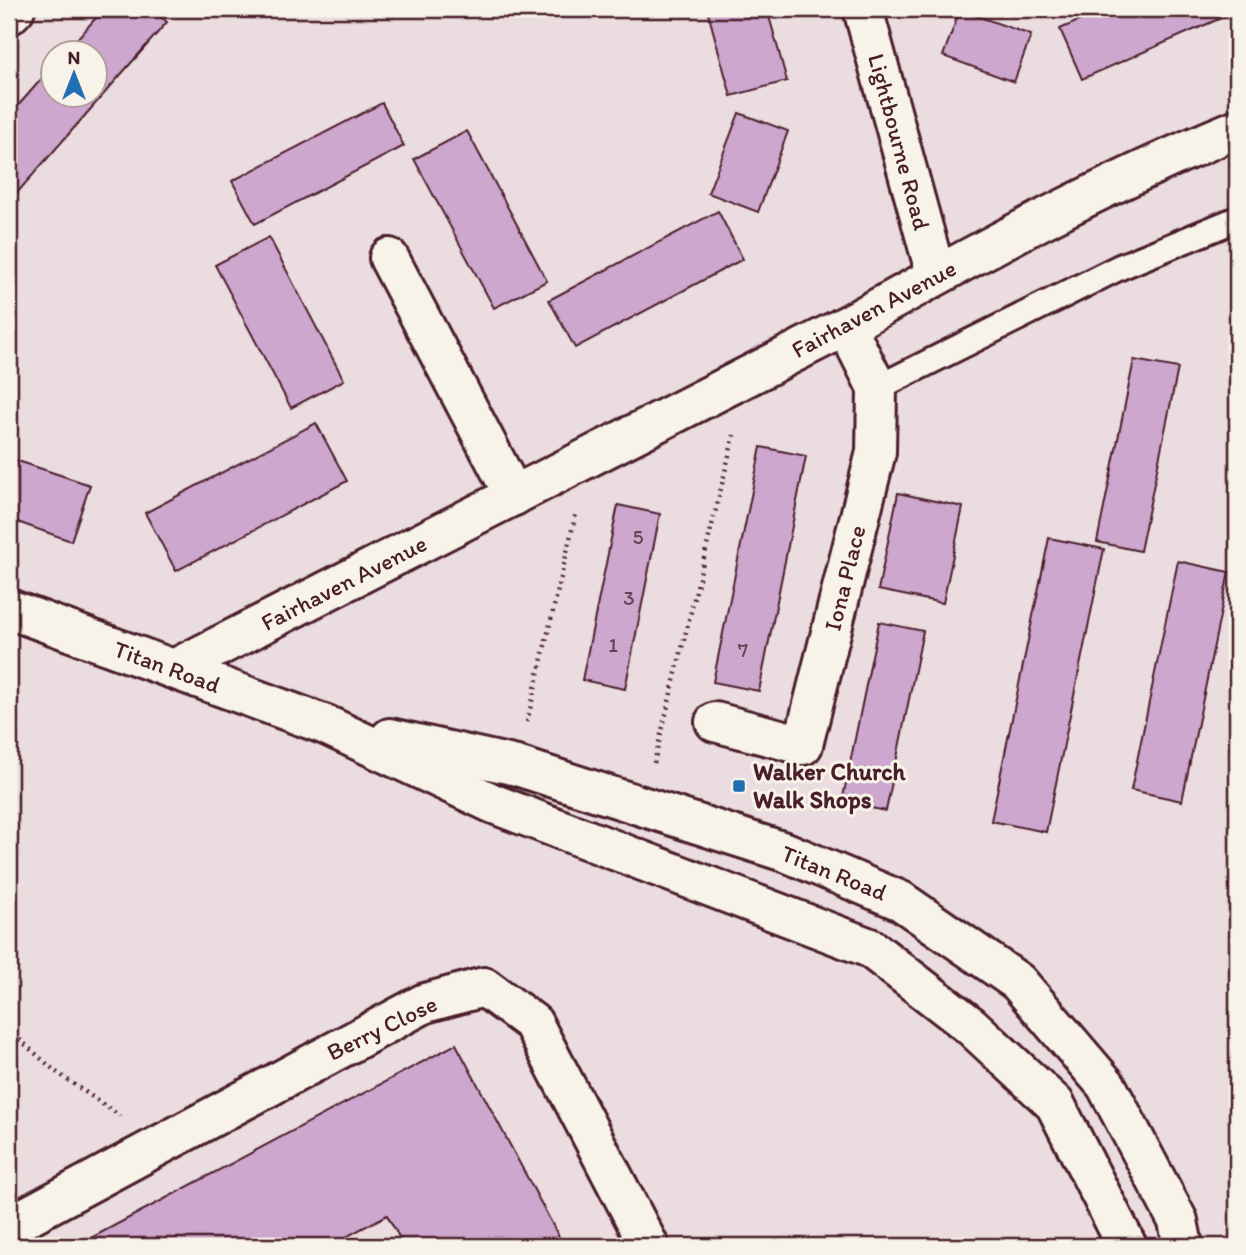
<svg xmlns="http://www.w3.org/2000/svg" width="1246" height="1255" font-family="Itim,sans-serif">
<rect width="100%" height="100%" fill="#ebdce0"/>
<filter id="ink" filterUnits="userSpaceOnUse"><feTurbulence type="fractalNoise" baseFrequency=".0143" numOctaves="2"/><feDisplacementMap in="SourceGraphic" scale="14" xChannelSelector="R" yChannelSelector="G"/><feConvolveMatrix kernelMatrix="1 2 1 2 8 2 1 2 1" color-interpolation-filters="sRGB"/></filter>
<g filter="url(#ink)">
<g fill="#cea7cf" stroke="#4a1f2b" stroke-width="2">
<path d="M 104,9 L 152,9 L 167,22 L 9,202 L 9,116 L 52,67 L 52,94 L 94,94 L 94,52 L 65,52 Z"/>
<path d="M 707,9 L 767,9 L 787,81 L 731,96 Z"/>
<path d="M 1106,9 L 1237,9 L 1237,11 L 1082,79 L 1060,29 Z"/>
<path d="M 960,10 L 1031,35 L 1014,82 L 943,56 Z"/>
<path d="M 382,103 L 404,146 L 255,224 L 232,181 Z"/>
<path d="M 739,113 L 788,131 L 758,212 L 708,193 Z"/>
<path d="M 467,131 L 547,281 L 494,308 L 414,159 Z"/>
<path d="M 718,211 L 743,259 L 575,348 L 549,300 Z"/>
<path d="M 269,237 L 344,380 L 291,408 L 215,265 Z"/>
<path d="M 1134,360 L 1178,368 L 1140,551 L 1097,542 Z"/>
<path d="M 316,423 L 347,481 L 176,571 L 145,513 Z"/>
<path d="M 761,447 L 806,456 L 759,691 L 713,682 Z"/>
<path d="M 9,458 L 90,485 L 71,541 L 9,519 Z"/>
<path d="M 898,493 L 963,507 L 943,603 L 878,590 Z"/>
<path d="M 618,505 L 660,514 L 625,689 L 582,680 Z"/>
<path d="M 1049,538 L 1104,549 L 1046,832 L 991,821 Z"/>
<path d="M 1178,561 L 1229,572 L 1182,801 L 1131,790 Z"/>
<path d="M 879,622 L 923,631 L 886,811 L 842,802 Z"/>
<path d="M 456,1044 L 564,1246 L 404,1246 L 387,1215 L 329,1246 L 76,1246 Z"/>
</g>
<g fill="none" stroke-linecap="round" stroke-linejoin="round">
<defs>
<path id="lane" d="M 877,388 L 1120,267 L 1237,219"/>
<g id="street">
<path d="M 863,9 L 936,275"/>
<path d="M 9,15 L 15,9"/>
<path d="M 389,258 L 514,496"/>
<path d="M 174,669 L 846,326 C 973,255 1102,184 1237,129"/>
<path d="M 715,722 L 803,745 L 876,452 L 877,388 L 846,326"/>
<path d="M 9,1226 L 425,1003 L 484,987 L 533,1023 L 649,1246"/>
</g>
<g id="secondary">
<path d="M 9,609 L 326,725 L 494,804 L 870,948 L 971,1026 L 1055,1104 L 1127,1246"/>
<path d="M 390,738 L 517,766 L 788,853 L 901,901 L 1018,982 L 1106,1085 L 1178,1221 L 1183,1246"/>
</g>
</defs>
<use href="#lane" stroke="#4a1f2b" stroke-width="30"/>
<use href="#street" stroke="#4a1f2b" stroke-width="44"/>
<use href="#secondary" stroke="#4a1f2b" stroke-width="44"/>
<g stroke="#4a1f2b" stroke-width="4.5" stroke-dasharray="2 5" stroke-linecap="butt">
<path d="M 527,722 L 576,513"/>
<path d="M 654,763 L 734,435"/>
<path d="M 9,1030 L 55,1071 L 120,1116"/>
</g>
<use href="#lane" stroke="#f7f3e8" stroke-width="24"/>
<use href="#street" stroke="#f7f3e8" stroke-width="38"/>
<use href="#secondary" stroke="#f7f3e8" stroke-width="38"/>
</g>
</g>
<rect fill="#1f6fb2" stroke="#f7f3e8" stroke-width="2.5" x="732" y="779" width="14" height="14" rx="3.5"/>
<g text-anchor="middle" stroke-width="6" stroke-linejoin="round" paint-order="stroke">
<g font-size="21" fill="#6b4154">
<text x="638" y="544">5</text>
<text x="629" y="605">3</text>
<text x="613" y="652">1</text>
<text x="743" y="657">7</text>
</g>
<g font-size="24" fill="#4a1f2b" stroke="#f7f3e8">
<text transform="translate(899 142) rotate(75)" y="8">Lightbourne Road</text>
<text transform="translate(874 309) rotate(-28)" y="8">Fairhaven Avenue</text>
<text transform="translate(845 578) rotate(-76)" y="8">Iona Place</text>
<text transform="translate(344 583) rotate(-27)" y="8">Fairhaven Avenue</text>
<text transform="translate(167 667) rotate(20)" y="8">Titan Road</text>
<text transform="translate(834 873) rotate(22)" y="8">Titan Road</text>
<text transform="translate(382 1028) rotate(-26)" y="8">Berry Close</text>
</g>
<g font-size="24" font-weight="bold" fill="#4a1f2b" stroke="#f7f3e8" text-anchor="start">
<text x="753" y="780">Walker Church<tspan x="753" dy="28">Walk Shops</tspan></text>
</g>
</g>
<rect width="1246" height="1255" fill="none" stroke="#f7f3e8" stroke-width="35"/>
<rect x="18" y="18" width="1211" height="1220" fill="none" stroke="#4a1f2b" stroke-width="2.5" filter="url(#ink)"/>
<g transform="translate(74 74)"><circle r="33" fill="#f7f3e8" stroke="#b29e9c" stroke-width="2"/>
<path d="M0-5L12 26L0 18L-12 26Z" fill="#1f6fb2"/>
<text y="-10" font-size="19" font-weight="bold" text-anchor="middle" fill="#4a1f2b">N</text>
</g>
</svg>
